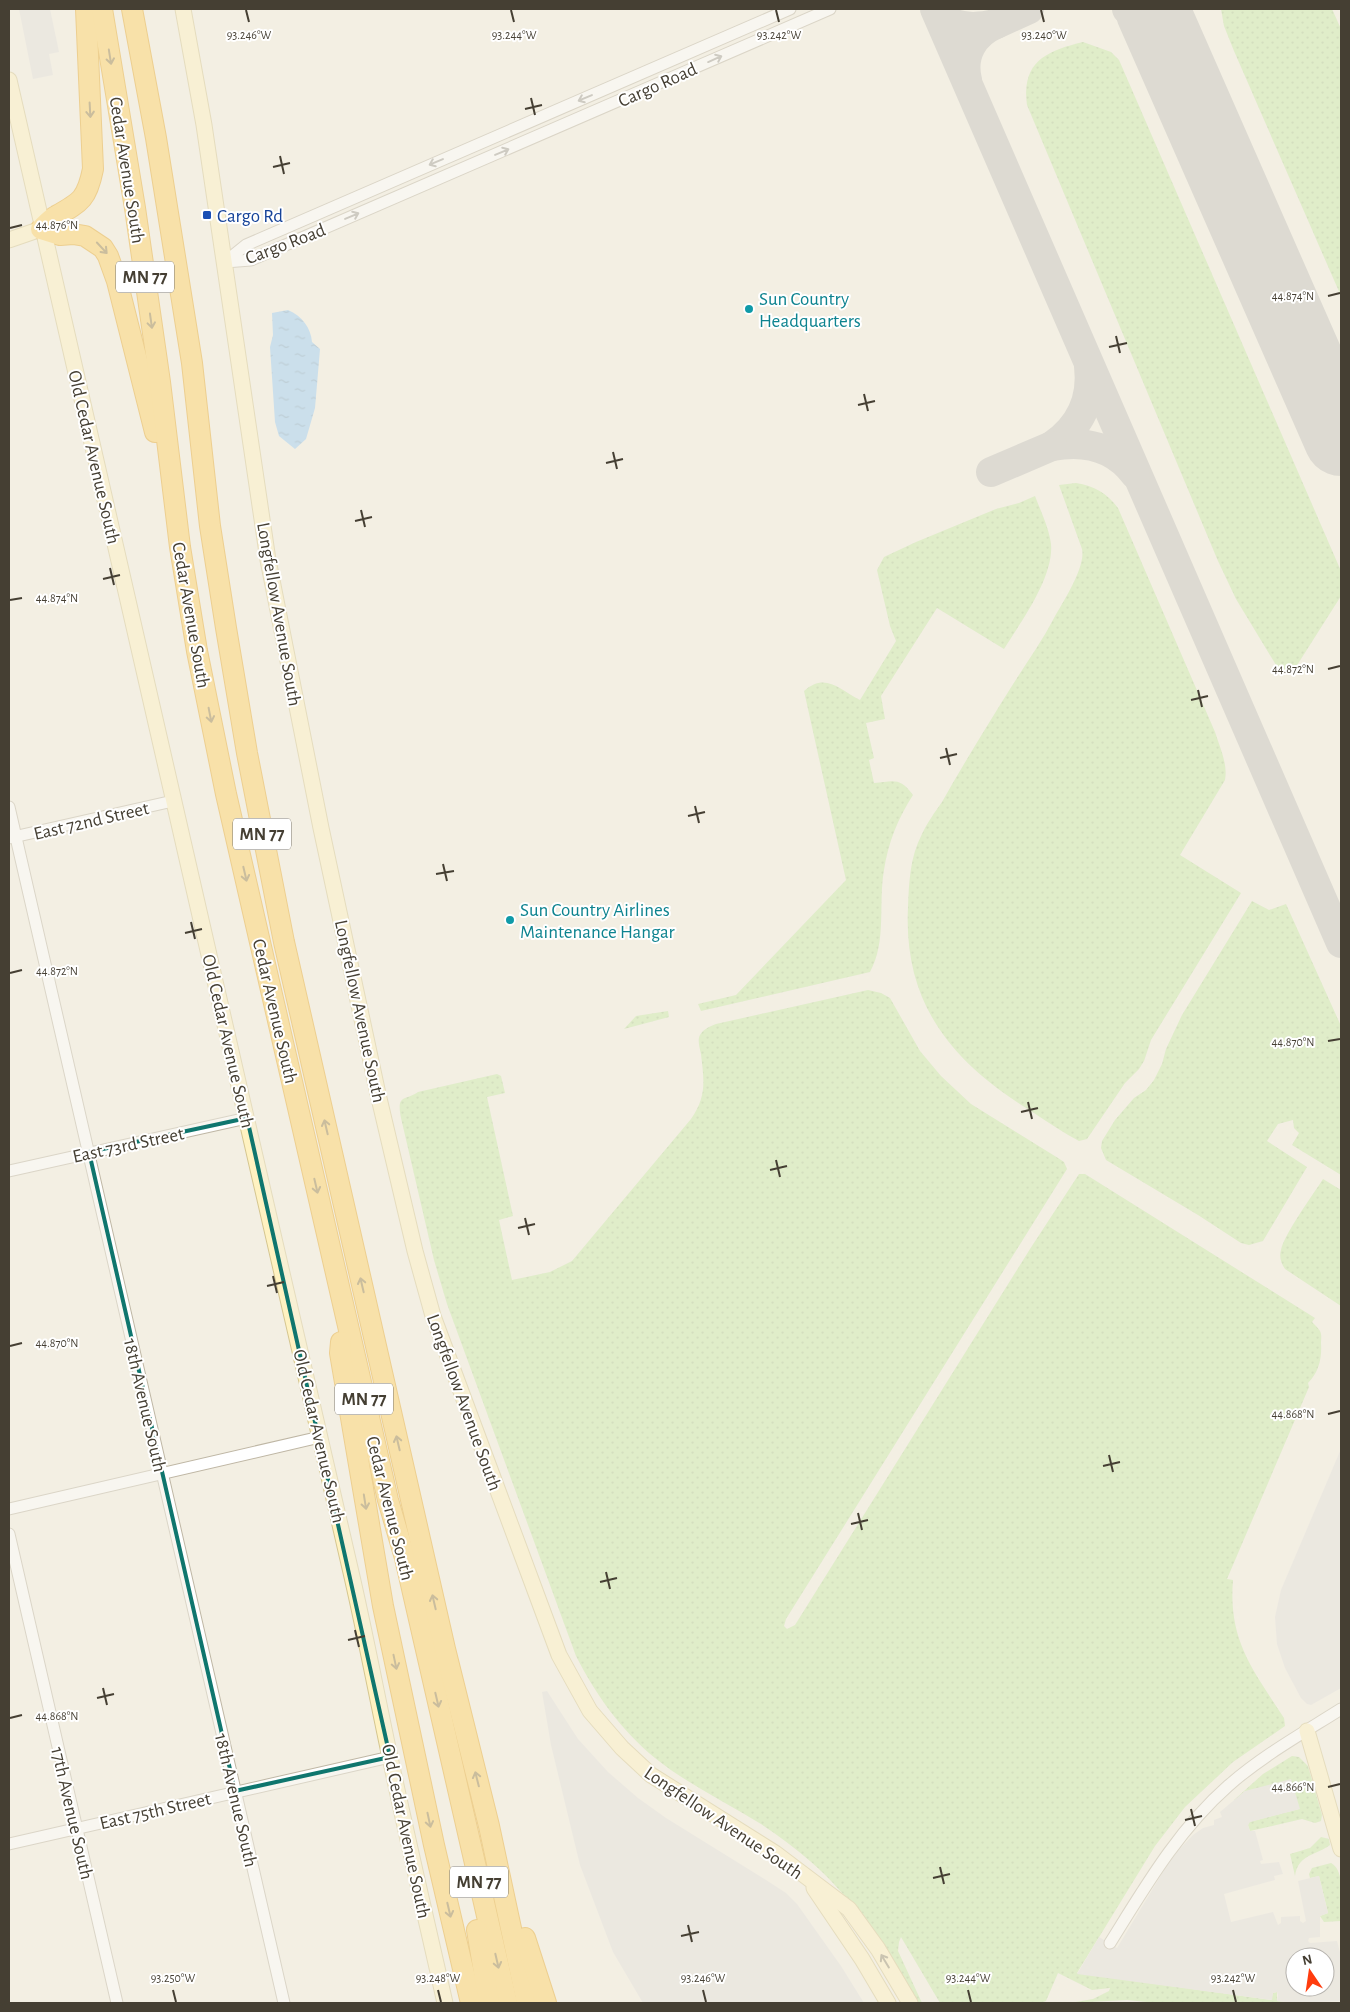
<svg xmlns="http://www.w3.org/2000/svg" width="1350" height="2012" font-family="'Alegreya Sans',sans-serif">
<defs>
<pattern id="grass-dots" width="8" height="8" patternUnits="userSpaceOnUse" patternTransform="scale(1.25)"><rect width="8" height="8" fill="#caeaa9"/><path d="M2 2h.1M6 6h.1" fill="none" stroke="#afca92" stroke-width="1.8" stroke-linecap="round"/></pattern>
<pattern id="water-ripples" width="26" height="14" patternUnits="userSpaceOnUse" patternTransform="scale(1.25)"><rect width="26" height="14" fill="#9bccf4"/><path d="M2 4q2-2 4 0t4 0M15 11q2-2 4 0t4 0" fill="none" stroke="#80a7c6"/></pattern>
</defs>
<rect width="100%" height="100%" fill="#f3efe3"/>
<g fill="url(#grass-dots)">
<path d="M 1221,9 L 1332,9 L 1341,29 L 1341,296 L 1234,51 L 1224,26 Z"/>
<path d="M 1083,42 L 1111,52 L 1119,60 L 1341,571 L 1341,596 L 1294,670 L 1284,670 L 1276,665 L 1236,599 L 1218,561 L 1027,105 C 1021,62 1046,51 1083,42 Z"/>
<path d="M 1076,483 C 1094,486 1107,493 1118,508 L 1215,732 C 1220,748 1228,764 1225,780 L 1180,855 L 1241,893 L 1151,1040 L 1144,1061 L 1139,1069 L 1125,1083 L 1087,1139 L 1079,1141 C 1064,1133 1049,1123 1034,1113 C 954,1064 903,1006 908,907 C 909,882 910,857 922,834 C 927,823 935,812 942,802 C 964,763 987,726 1010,689 C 1025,665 1041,643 1054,618 C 1063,602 1086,567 1082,549 L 1059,485 Z"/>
<path d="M 1035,496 C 1041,512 1049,528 1051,544 C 1054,577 1021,622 1004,649 L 937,608 L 881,696 L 885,719 L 866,723 L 874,758 L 869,760 L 874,783 C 894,781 900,777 913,795 C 898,818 888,843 884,870 C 878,904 887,941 870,972 L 701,1011 L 698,1004 L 736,995 L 846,880 L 804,691 C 825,672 839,689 860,700 L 896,641 L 890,626 L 877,570 L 884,557 L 916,542 L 996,509 L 1019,503 Z"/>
<path d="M 1252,901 L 1269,910 L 1286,904 L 1341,1026 L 1341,1175 L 1292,1145 L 1299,1133 L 1294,1128 L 1293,1120 L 1278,1124 L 1267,1141 L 1307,1167 L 1263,1241 L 1249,1245 L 1241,1243 L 1198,1215 L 1106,1160 L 1101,1148 L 1102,1141 L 1115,1120 L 1134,1098 L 1146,1090 L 1154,1080 L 1162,1064 L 1166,1049 L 1182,1015 Z"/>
<path d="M 868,990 L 881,993 L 890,998 L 920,1051 L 941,1076 L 971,1104 L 1058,1158 L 1064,1162 L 1067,1169 L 786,1619 L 784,1626 L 787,1629 L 795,1625 L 1030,1249 L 1079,1174 L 1085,1174 L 1093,1179 L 1315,1318 L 1312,1322 C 1315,1325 1318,1328 1320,1331 C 1322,1335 1321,1339 1321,1343 C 1322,1358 1319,1372 1308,1383 L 1309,1387 L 1227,1579 L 1233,1580 C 1228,1641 1253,1670 1284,1718 L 1285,1726 L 1233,1762 L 1185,1807 L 1155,1846 L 1077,1973 L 1271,2000 L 1273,1993 L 1277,1992 L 1277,2001 L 1294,2003 L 1157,2003 L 1127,2000 L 1070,2003 L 1093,1999 L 1109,1991 L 1110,1988 L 1092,1990 L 1058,1973 L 1046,2001 L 1040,2003 L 940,2003 L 901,1937 L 899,1942 L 898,1951 L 922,2003 L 917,2003 C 884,1953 856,1900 810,1861 C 795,1848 778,1835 761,1824 C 726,1802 687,1784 655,1758 C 621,1730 596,1695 576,1656 L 447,1304 L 434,1260 L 401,1118 C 396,1093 406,1101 418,1092 L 497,1074 L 501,1076 L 505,1093 L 487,1097 L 513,1216 L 499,1220 L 512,1280 L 550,1272 L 572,1261 L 691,1119 C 707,1096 704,1081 701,1054 C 700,1049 697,1040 700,1035 C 703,1029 711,1026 716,1024 Z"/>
<path d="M 668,1011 L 669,1017 L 624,1029 L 636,1016 Z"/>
<path d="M 1323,1179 L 1341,1190 L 1341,1306 L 1285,1269 C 1281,1263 1279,1257 1281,1250 C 1284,1234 1313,1195 1323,1179 Z"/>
<path d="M 1292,1756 L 1299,1757 L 1308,1766 L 1322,1815 L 1321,1821 L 1315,1823 L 1302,1819 L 1250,1831 L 1248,1825 L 1249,1822 L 1299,1809 L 1245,1791 L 1236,1800 L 1234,1800 L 1263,1774 Z"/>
<path d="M 1321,1837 L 1329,1839 L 1330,1845 C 1317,1855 1298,1854 1295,1876 L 1290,1854 L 1310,1848 Z"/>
<path d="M 1331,1863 C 1346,1870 1341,1907 1341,1921 L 1324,1922 L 1320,1916 L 1328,1913 L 1319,1876 L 1310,1878 L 1309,1874 L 1312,1868 Z"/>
</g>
<g fill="#e3e0dc" fill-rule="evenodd">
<path d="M 19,9 L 50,9 L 59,52 L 49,54 L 53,75 L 33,79 Z"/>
<path d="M 1341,1449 L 1341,1688 L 1311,1705 L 1307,1704 L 1301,1698 L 1285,1668 L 1277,1644 L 1275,1617 L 1281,1590 Z"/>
<path d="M 547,1691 L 578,1739 L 608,1772 L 638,1798 L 666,1818 L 766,1880 L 786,1893 L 797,1904 L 841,1966 L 864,2003 L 643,2003 L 613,1952 L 580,1865 L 551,1745 L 542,1692 Z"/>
<path d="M 1291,1779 L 1300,1809 L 1250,1822 L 1248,1825 L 1250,1831 L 1255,1831 L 1263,1860 L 1260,1861 L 1261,1864 L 1279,1862 L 1283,1874 L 1274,1876 L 1275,1880 L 1224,1894 L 1231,1922 L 1273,1912 L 1278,1925 L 1281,1923 L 1281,1917 L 1300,1916 L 1300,1921 L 1303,1923 L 1306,1921 L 1298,1881 L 1319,1876 L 1328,1913 L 1320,1916 L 1320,1937 L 1309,1938 L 1308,1941 L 1310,1943 L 1337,1941 L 1341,1956 L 1340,2001 L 1294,2003 L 1277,2001 L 1278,1995 L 1277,1992 L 1273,1993 L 1272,2000 L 1077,1974 L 1099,1937 L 1117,1948 L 1172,1857 L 1193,1835 L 1203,1828 L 1214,1825 L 1214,1820 L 1222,1817 L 1220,1812 L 1245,1791 ZM 1295,1957 L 1325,1957 L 1325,1987 L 1295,1987 Z"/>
</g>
<path fill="url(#water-ripples)" d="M 288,310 C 302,316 311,328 312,342 L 320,349 L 315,408 L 306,439 L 295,449 L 279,436 L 275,422 L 270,347 L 273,335 L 272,313 Z"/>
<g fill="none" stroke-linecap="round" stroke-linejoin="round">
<g stroke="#c4c2bc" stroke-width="30">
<path d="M 935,9 L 1341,943"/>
<path d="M 936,9 C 949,30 974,29 996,24 C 973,34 961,55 967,80"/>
<path d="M 1127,9 C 1161,30 1170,59 1189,92 L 1167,35 L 1164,9"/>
<path d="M 996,24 L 1029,9"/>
<path d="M 1089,366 C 1093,400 1080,427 1052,446 C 1084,440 1115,447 1135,474"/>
<path d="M 991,472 L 1052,446"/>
</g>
<path stroke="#c4c2bc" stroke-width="74" d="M 1152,9 L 1341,439"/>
<defs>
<g id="street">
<path d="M 225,262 L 251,260 L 830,9"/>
<path d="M 225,262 L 246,245 L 790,9"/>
<path d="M 9,807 L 284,2003"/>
<path d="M 9,838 L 173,801"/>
<path d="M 9,1171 L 247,1118"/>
<path d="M 9,1509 L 320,1437"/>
<path d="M 9,1534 L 117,2003"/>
<path d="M 9,1844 L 390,1757"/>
<path d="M 1110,1943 C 1145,1887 1178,1830 1228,1786 C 1262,1756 1303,1733 1341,1709"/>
</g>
<g id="secondary">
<path d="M 183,9 L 204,125 L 268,560 L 321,828 L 378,1094 L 415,1251 L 433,1316 L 559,1655 L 590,1711 L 622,1748 L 651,1775 L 775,1853 L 849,1909 L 878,1949 L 910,2003"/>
<path d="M 9,80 C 120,576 236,1072 350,1568 C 365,1632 377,1697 391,1762 C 408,1842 427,1923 445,2003"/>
<path d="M 9,240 L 41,229"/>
<path d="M 1307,1731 L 1341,1849"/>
<path d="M 814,1888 L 862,1959 L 888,2003"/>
</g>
<g id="highway">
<path d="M 86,9 L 93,169 C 87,199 81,202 56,216 C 50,219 45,225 41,229 L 60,235 L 73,234 L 85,236 L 103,248 L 108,256 L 117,281 L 155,432"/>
<path d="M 102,9 L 135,208 L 160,382 L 180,547 L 197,651 L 226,794 L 388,1500 L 405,1558 L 507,2003"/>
<path d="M 132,9 L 156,138 L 192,363 L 210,526 L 226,628 L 247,753 L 284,942 L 445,1649 L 489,1826 L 527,2003"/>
<path d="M 341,1342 L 340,1353 L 383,1606 L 434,1845 L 471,2003"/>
<path d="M 477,1930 L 489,2003"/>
<path d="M 525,1938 L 546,2003"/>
</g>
</defs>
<use href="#street" stroke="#bfb7a5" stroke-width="13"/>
<use href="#secondary" stroke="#d5c690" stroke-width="17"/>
<use href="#highway" stroke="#e6a82a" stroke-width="22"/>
<use href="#street" stroke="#fff" stroke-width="11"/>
<use href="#secondary" stroke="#fff2c1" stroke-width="15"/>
<use href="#highway" stroke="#ffd162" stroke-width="20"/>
</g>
<defs><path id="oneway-shaft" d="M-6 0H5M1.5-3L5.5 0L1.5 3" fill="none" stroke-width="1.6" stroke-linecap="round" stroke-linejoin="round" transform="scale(1.25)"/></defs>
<g stroke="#998148">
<use href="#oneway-shaft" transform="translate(110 57) rotate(81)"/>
<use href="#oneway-shaft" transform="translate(90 110) rotate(87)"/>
<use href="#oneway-shaft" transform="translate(102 248) rotate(47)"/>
<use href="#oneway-shaft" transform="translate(151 321) rotate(82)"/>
<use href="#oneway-shaft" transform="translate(210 715) rotate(79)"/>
<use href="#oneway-shaft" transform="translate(245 874) rotate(77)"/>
<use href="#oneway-shaft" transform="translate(326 1127) rotate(-103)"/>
<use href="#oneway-shaft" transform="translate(316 1186) rotate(77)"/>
<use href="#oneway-shaft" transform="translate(362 1285) rotate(-103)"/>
<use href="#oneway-shaft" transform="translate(398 1443) rotate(-103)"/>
<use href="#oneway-shaft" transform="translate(365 1502) rotate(81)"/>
<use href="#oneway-shaft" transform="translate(434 1602) rotate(-103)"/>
<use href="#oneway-shaft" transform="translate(395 1662) rotate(78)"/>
<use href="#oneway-shaft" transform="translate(437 1700) rotate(77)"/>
<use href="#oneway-shaft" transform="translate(477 1779) rotate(-104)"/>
<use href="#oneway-shaft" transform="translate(429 1820) rotate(78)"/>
<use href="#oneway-shaft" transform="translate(449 1910) rotate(77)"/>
<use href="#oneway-shaft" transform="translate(497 1961) rotate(77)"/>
</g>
<g stroke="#a29f99">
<use href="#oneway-shaft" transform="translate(715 59) rotate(-24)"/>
<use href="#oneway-shaft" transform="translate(585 98) rotate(157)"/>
<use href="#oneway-shaft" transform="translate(502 152) rotate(-23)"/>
<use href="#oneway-shaft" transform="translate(436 162) rotate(157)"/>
<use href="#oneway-shaft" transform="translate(352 216) rotate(-23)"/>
</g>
<use stroke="#999073" href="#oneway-shaft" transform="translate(885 1961) rotate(-121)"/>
<path d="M0 0H1350V2012H0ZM 247,1118 L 390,1757 L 235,1791 L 89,1152 Z" fill="#f3efe3" fill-opacity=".55" fill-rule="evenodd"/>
<path fill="none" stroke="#0f766e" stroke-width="4" stroke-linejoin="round" d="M 247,1118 L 390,1757 L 235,1791 L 89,1152 Z"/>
<path fill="none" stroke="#453f33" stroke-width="2" d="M 246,10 L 249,22M 511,10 L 514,22M 776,10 L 779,22M 1041,10 L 1044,22M 531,98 L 535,115M 525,109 L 542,105M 280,156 L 284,174M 273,167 L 290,163M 10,228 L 22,225M 1328,296 L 1340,293M 1116,336 L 1120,353M 1109,347 L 1127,343M 864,394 L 868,411M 858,405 L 875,401M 613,452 L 617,469M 606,463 L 623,459M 361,510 L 365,527M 355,521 L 372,517M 110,568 L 114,585M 103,579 L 120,575M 10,600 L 22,598M 1328,669 L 1340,666M 1198,690 L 1202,707M 1191,700 L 1208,696M 946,748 L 950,765M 940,758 L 957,754M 695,806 L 699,823M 688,816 L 705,812M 443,864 L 447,881M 436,874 L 454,871M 191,922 L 195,939M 185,933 L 202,929M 10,973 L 22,970M 1328,1041 L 1340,1039M 1028,1102 L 1032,1119M 1021,1112 L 1038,1108M 776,1160 L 780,1177M 770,1170 L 787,1166M 525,1218 L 529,1235M 518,1228 L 535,1224M 273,1276 L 277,1293M 267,1286 L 284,1282M 10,1346 L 22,1343M 1328,1414 L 1340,1411M 1109,1455 L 1113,1472M 1103,1466 L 1120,1462M 858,1513 L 862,1530M 851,1524 L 868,1520M 606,1572 L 610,1589M 600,1582 L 617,1578M 355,1630 L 359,1647M 348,1640 L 365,1636M 103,1688 L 107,1705M 97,1698 L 114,1694M 10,1718 L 22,1715M 1328,1787 L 1340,1784M 1191,1809 L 1195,1826M 1185,1820 L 1202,1816M 940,1867 L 944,1884M 933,1878 L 950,1874M 688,1925 L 692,1942M 681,1936 L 699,1932M 173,1990 L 176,2002M 438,1990 L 441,2002M 703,1990 L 706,2002M 968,1990 L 971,2002M 1233,1990 L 1236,2002"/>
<rect fill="#1a4fb4" stroke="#fff" stroke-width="2" x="202" y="210" width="10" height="10" rx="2.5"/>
<g fill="#0f9aa8" stroke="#fff" stroke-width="2">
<circle cx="749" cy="309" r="5"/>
<circle cx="510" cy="920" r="5"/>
</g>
<g text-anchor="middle" stroke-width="4" stroke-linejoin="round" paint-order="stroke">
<g fill="#fff" stroke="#7d7970" stroke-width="1">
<rect x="116" y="261.5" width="58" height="31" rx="4"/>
<rect x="233" y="818.5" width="58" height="31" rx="4"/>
<rect x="335" y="1383.5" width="58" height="31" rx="4"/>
<rect x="450" y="1866.5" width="58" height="31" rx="4"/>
</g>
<g font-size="18" font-weight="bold" fill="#453f33">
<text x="145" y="283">MN 77</text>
<text x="262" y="840">MN 77</text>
<text x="364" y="1405">MN 77</text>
<text x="479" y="1888">MN 77</text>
</g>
<g font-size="19" fill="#453f33" stroke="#fff">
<text transform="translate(657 84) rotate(-24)" y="7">Cargo Road</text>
<text transform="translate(128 170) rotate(81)" y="7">Cedar Avenue South</text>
<text transform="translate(285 243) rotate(-21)" y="7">Cargo Road</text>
<text transform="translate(95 457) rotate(77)" y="7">Old Cedar Avenue South</text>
<text transform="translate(280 614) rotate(80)" y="7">Longfellow Avenue South</text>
<text transform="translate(192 615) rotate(80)" y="7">Cedar Avenue South</text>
<text transform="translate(91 820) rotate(-13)" y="7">East 72nd Street</text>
<text transform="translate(276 1011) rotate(77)" y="7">Cedar Avenue South</text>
<text transform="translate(361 1011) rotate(78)" y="7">Longfellow Avenue South</text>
<text transform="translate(229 1041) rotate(77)" y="7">Old Cedar Avenue South</text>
<text transform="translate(128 1144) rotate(-12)" y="7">East 73rd Street</text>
<text transform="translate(465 1402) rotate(70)" y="7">Longfellow Avenue South</text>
<text transform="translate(146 1405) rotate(77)" y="7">18th Avenue South</text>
<text transform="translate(320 1436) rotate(77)" y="7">Old Cedar Avenue South</text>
<text transform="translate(391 1508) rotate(76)" y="7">Cedar Avenue South</text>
<text transform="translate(237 1800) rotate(77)" y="7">18th Avenue South</text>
<text transform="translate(155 1810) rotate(-13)" y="7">East 75th Street</text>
<text transform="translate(73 1813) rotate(77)" y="7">17th Avenue South</text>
<text transform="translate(724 1822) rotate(34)" y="7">Longfellow Avenue South</text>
<text transform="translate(407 1831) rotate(78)" y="7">Old Cedar Avenue South</text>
</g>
<g font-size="19" fill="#164399" stroke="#fff" text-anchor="start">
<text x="217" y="222">Cargo Rd</text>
</g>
<g font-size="19" fill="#0d838f" stroke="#fff" text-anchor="start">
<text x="759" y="305">Sun Country<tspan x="759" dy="22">Headquarters</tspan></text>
<text x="520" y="916">Sun Country Airlines<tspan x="520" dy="22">Maintenance Hangar</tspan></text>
</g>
</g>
<g font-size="12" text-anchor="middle" fill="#453f33" stroke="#fff" stroke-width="4" stroke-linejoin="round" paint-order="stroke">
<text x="249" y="39">93.246°W</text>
<text x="514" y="39">93.244°W</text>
<text x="779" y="39">93.242°W</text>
<text x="1044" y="39">93.240°W</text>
<text x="57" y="229">44.876°N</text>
<text x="1293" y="300">44.874°N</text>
<text x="57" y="602">44.874°N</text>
<text x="1293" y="673">44.872°N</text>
<text x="57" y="975">44.872°N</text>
<text x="1293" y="1046">44.870°N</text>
<text x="57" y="1347">44.870°N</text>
<text x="1293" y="1418">44.868°N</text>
<text x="57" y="1720">44.868°N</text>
<text x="1293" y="1791">44.866°N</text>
<text x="173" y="1982">93.250°W</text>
<text x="438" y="1982">93.248°W</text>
<text x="703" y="1982">93.246°W</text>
<text x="968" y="1982">93.244°W</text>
<text x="1233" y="1982">93.242°W</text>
</g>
<rect width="1350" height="2012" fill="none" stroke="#453f33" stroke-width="20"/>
<g transform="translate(1310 1972) rotate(347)"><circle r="24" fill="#ffffff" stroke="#b5b2ad"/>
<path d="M0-4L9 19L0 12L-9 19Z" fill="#ff3c0e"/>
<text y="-8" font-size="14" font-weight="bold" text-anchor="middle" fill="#453f33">N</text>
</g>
</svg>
